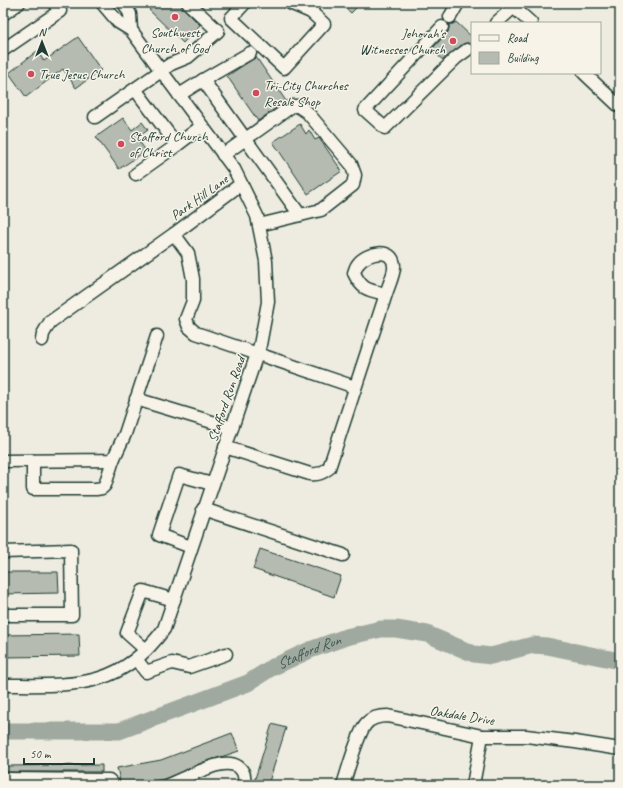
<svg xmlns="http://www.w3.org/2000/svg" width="623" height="788" font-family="Caveat,sans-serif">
<rect width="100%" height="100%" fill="#eeece1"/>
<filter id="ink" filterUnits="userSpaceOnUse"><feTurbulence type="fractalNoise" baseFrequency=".025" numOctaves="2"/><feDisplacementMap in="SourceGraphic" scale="8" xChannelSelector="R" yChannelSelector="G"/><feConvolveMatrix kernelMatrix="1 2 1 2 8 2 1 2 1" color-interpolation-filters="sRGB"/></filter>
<g filter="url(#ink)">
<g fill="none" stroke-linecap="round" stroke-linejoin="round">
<path stroke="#9fa99f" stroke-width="17" id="s1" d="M 3,731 L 119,731 L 248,683 L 271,668 L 310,650 L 346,637 L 381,629 L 396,629 L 427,634 L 474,654 L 491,656 L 533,645 L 547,646 L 620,661"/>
</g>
<g fill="#b5bbb0" stroke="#1f3d34">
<path d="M 156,3 L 180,3 L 183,8 L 200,25 L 183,43 L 149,10 Z"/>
<path d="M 340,3 L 361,3 L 351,13 Z"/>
<path d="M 456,22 L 472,37 L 472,45 L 467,43 L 463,44 L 443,60 L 431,50 L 448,32 L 449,28 L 449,24 L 453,24 Z"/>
<path d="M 78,37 L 101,70 L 76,88 L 63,69 L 26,97 L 9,73 L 37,51 L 44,61 Z"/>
<path d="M 256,57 L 286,101 L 258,121 L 227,76 Z"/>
<path d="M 123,118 L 132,130 L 142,122 L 148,130 L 137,138 L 146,151 L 119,169 L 96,137 Z"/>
<path d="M 300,124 L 306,134 L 309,130 L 315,140 L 319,138 L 342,171 L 308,194 L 273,142 Z"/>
<path d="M 260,549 L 341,576 L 334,597 L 253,569 Z"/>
<path d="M 3,572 L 58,572 L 59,593 L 3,594 Z"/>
<path d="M 79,634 L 80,656 L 3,657 L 3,635 Z"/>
<path d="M 272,724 L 286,728 L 268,785 L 253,785 Z"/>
<path d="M 232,733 L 239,751 L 224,756 L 204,762 L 164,779 L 133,785 L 121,785 L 117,768 L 161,760 Z"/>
<path d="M 102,765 L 102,772 L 3,772 L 3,766 Z"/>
</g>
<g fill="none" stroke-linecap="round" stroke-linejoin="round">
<defs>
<g id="minor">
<path d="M 124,3 L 130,14 L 131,30"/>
<path d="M 188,3 L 218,31 L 188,57 L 171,64 L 135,89 L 177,145 L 202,126"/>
<path d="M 245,3 L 231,18 L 284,68 L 324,24 L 311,12"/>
<path d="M 290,3 L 311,12 L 314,3"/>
<path d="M 509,3 L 531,23"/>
<path d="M 3,14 L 19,3"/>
<path d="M 450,17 L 458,3"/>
<path d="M 496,23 L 514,7"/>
<path d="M 442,27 L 365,110 L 385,128 L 456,58 L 467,50"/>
<path d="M 3,50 L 60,11 L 54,3"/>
<path d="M 584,73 L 620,107"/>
<path d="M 203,80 L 250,53"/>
<path d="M 179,95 L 203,80 L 300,215"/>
<path d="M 95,117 L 135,89"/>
<path d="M 223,155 L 292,106 L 298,106 L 307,112 L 351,164 L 355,175 L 353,185 L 321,210 L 259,225"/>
<path d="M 136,174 L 177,145"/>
<path d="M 174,234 L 188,253 L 193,279 L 193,301 L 186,319 L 189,327 L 196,333 L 355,387"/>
<path d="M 42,340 L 43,334 L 50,322 L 174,234 L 241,184"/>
<path d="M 136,399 L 232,428"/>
<path d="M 225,447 L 310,474 C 318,475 322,473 329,468 L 386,294 C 388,287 395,272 394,266 C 393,246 366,253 358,264 C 356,266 355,270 354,273 C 362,290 368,290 386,294"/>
<path d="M 3,461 L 113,460 L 125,434 L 157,336"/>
<path d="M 33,461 L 33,489 L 96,489 L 102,488 L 105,485 L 113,460"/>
<path d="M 203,509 L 343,555"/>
<path d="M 191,547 L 159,535 L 179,475 L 212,484"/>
<path d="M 3,552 L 71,550 L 72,615 L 3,615"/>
<path d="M 146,650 L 127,633 L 143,591 L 174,600"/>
<path d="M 136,659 L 146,672 L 172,663 L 189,667 L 226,654"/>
<path d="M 3,685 C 71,685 119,691 164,629 L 260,345 L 268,302 L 266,261 L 257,216 L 234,169 L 131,30 L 118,22 L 102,3"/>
<path d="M 3,779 L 109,780 L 114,785"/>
<path d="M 168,785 C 183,779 204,768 218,765 C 234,761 247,767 244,785"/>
<path d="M 343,785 C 348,770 357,736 365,725 C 370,718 380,716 388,716 L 482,736 L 526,736 L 575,742 L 620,749"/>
<path d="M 473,785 L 482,736"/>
</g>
</defs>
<use href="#minor" stroke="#1f3d34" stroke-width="15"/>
<use href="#minor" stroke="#f7f3e8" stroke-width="12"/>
</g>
</g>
<g fill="#d1495b" stroke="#f7f3e8" stroke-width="1.5">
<circle cx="175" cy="17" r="4"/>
<circle cx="453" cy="41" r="4"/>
<circle cx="31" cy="74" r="4"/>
<circle cx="256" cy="93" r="4"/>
<circle cx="121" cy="144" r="4"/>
</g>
<g text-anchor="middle" stroke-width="3" stroke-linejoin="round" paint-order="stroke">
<g font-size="14" fill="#1f3d34" stroke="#f7f3e8" text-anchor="start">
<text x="175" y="37" text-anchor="middle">Southwest<tspan x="175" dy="16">Church of God</tspan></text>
<text x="445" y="38" text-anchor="end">Jehovah's<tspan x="445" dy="16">Witnesses Church</tspan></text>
<text x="39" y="79">True Jesus Church</text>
<text x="264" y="90">Tri-City Churches<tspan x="264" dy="16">Resale Shop</tspan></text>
<text x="129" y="141">Stafford Church<tspan x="129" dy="16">of Christ</tspan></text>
</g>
<g font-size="14" fill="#1f3d34" stroke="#f7f3e8">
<text transform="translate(199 197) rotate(-36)" y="5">Park Hill Lane</text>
<text transform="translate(226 399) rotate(-71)" y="5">Stafford Run Road</text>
<text transform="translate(462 715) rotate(9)" y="5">Oakdale Drive</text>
</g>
<g font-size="15" font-style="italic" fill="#3f584f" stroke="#f7f3e8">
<text dy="5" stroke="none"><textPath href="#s1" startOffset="322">Stafford Run</textPath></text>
</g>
</g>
<rect width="623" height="788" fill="none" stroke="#f7f3e8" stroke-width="16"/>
<rect x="8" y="8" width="607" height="772" fill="none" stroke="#1f3d34" stroke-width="1.5" filter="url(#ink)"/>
<rect x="471" y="22" width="130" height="52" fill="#f7f3e8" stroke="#a1aaa0"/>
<rect x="479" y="35" width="20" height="6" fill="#f7f3e8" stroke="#a1aaa0"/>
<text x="507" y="42" font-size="12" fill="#1f3d34">Road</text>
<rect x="479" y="52" width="20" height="12" fill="#b5bbb0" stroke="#a1aaa0"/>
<text x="507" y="62" font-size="12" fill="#1f3d34">Building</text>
<g transform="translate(42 42)" stroke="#f7f3e8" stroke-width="3" paint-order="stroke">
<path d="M0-3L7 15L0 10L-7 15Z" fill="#1f3d34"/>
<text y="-6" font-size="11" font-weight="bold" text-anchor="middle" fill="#1f3d34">N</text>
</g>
<path d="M24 758v6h70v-6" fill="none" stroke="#1f3d34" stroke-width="2"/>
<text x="30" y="758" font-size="12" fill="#1f3d34" stroke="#f7f3e8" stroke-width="3" paint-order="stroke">50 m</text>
</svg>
